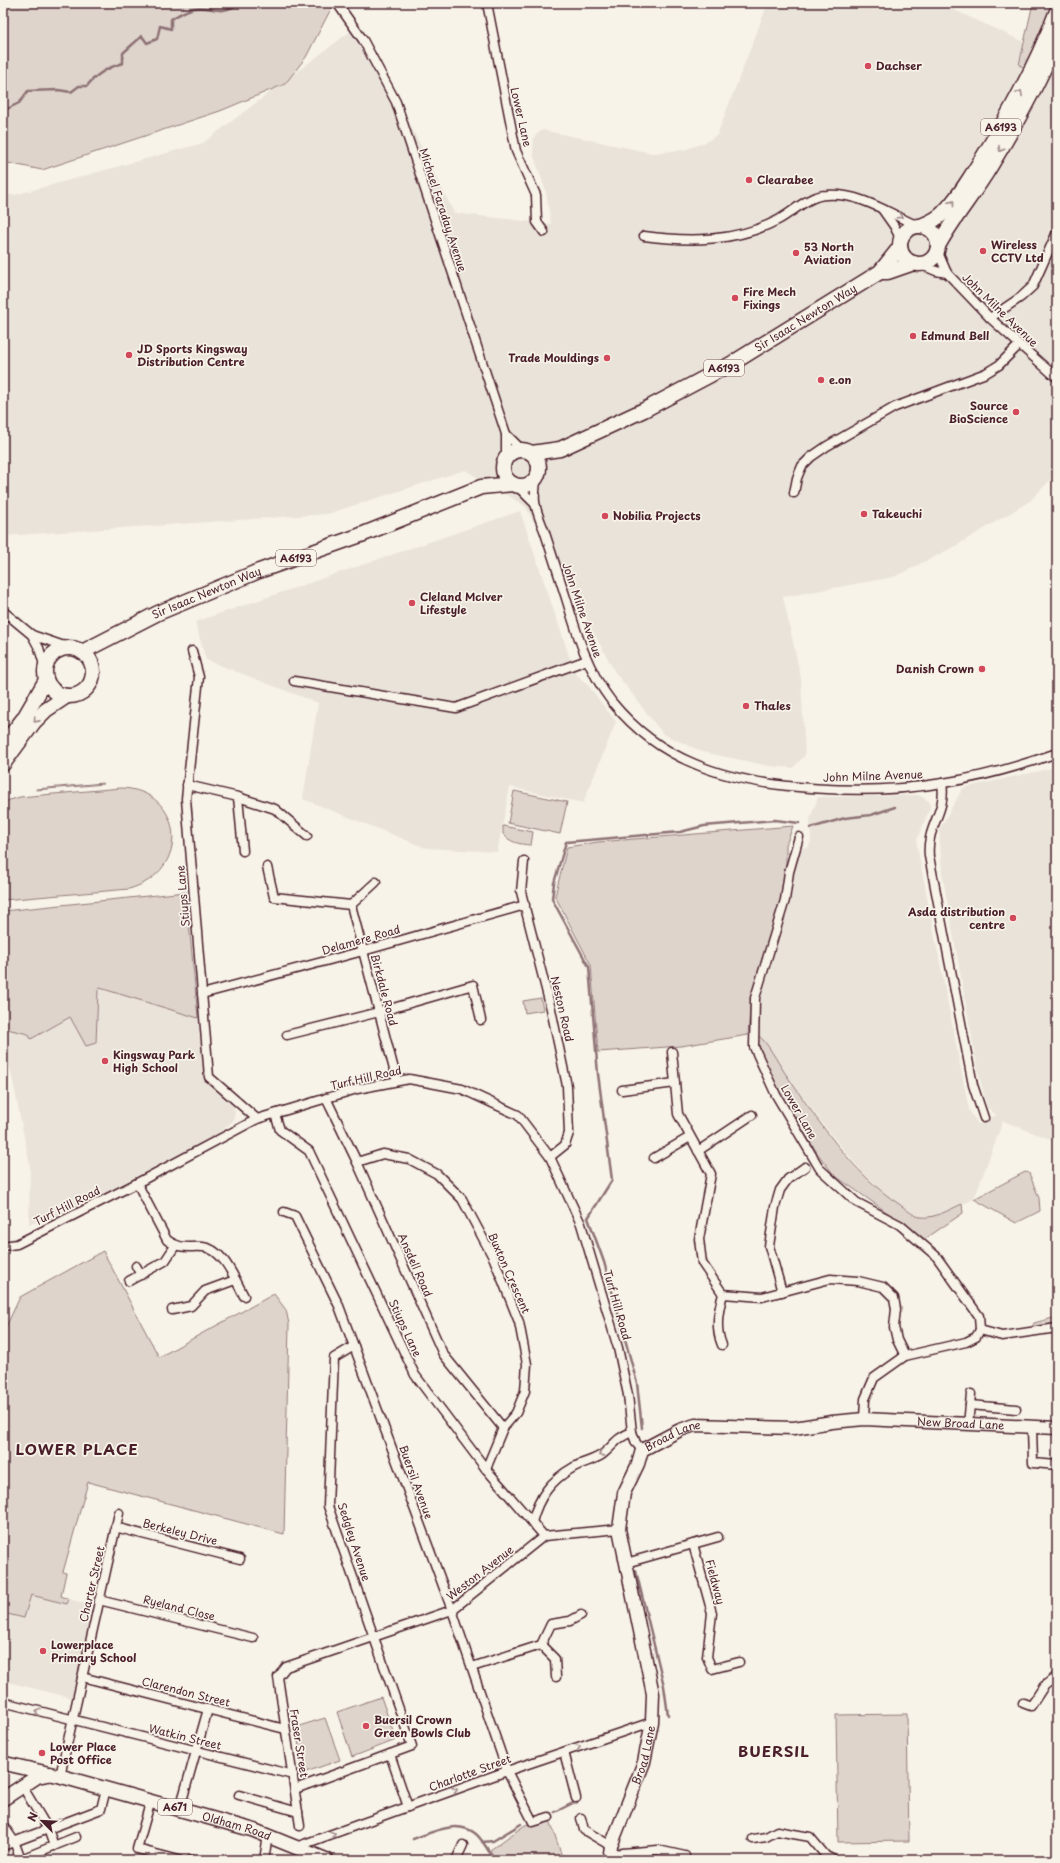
<svg xmlns="http://www.w3.org/2000/svg" width="1060" height="1863" font-family="'Playpen Sans',sans-serif">
<rect width="100%" height="100%" fill="#f7f3e8"/>
<filter id="ink" filterUnits="userSpaceOnUse"><feTurbulence type="fractalNoise" baseFrequency=".025" numOctaves="2"/><feDisplacementMap in="SourceGraphic" scale="8" xChannelSelector="R" yChannelSelector="G"/><feConvolveMatrix kernelMatrix="1 2 1 2 8 2 1 2 1" color-interpolation-filters="sRGB"/></filter>
<g filter="url(#ink)">
<g fill="#eae3da">
<path d="M 768,3 L 939,3 L 1057,57 L 1057,473 L 1030,501 L 954,547 L 894,577 L 783,597 L 801,678 L 805,755 L 793,768 L 769,766 L 703,752 L 663,734 L 615,672 L 525,506 L 465,470 L 327,514 L 3,536 L 3,194 L 15,195 L 203,143 L 360,24 L 454,213 L 551,224 L 546,192 L 533,153 L 534,137 L 542,130 L 652,153 L 684,150 L 706,142 L 717,135 Z"/>
<path d="M 520,511 L 575,673 L 588,685 L 616,722 L 583,803 L 510,787 L 497,852 L 426,848 L 303,799 L 318,703 L 206,660 L 195,622 Z"/>
<path d="M 1057,767 L 1057,1142 L 1003,1121 L 974,1199 L 933,1218 L 918,1217 L 889,1197 L 864,1174 L 828,1131 L 785,1073 L 765,1042 L 757,1034 L 760,1002 L 787,905 L 799,847 L 808,848 L 811,841 L 810,819 L 818,797 L 919,795 L 930,802 L 930,808 L 917,839 L 917,846 L 969,1110 L 978,1124 L 996,1115 L 987,1107 L 977,1066 L 942,873 L 939,830 L 963,788 Z"/>
<path d="M 186,892 L 204,1079 L 233,1106 L 235,1113 L 233,1121 L 218,1134 L 56,1218 L 29,1224 L 30,1166 L 11,1072 L 3,1051 L 3,911 Z"/>
<path d="M 31,1594 L 67,1604 L 69,1599 L 92,1605 L 73,1698 L 3,1681 L 3,1613 L 24,1618 Z"/>
<path d="M 8,1839 L 16,1860 L 3,1860 L 3,1841 Z"/>
</g>
<g fill="#ded4cc" stroke="#947a7c">
<path d="M 3,3 L 334,3 L 306,57 L 285,84 L 220,111 L 42,170 L 3,162 Z"/>
<path d="M 1033,3 L 1054,3 L 1026,68 L 1019,65 Z"/>
<path d="M 103,783 L 104,784 L 36,790 L 36,789 Z"/>
<path d="M 121,788 C 184,790 193,871 129,889 L 3,900 L 3,802 L 20,797 Z"/>
<path d="M 514,791 L 567,802 L 560,834 L 508,823 Z"/>
<path d="M 503,826 L 533,832 L 531,845 C 519,844 511,843 503,834 Z"/>
<path d="M 793,826 L 786,845 L 786,873 L 784,895 L 751,996 L 748,1035 L 681,1046 L 598,1052 L 591,965 L 555,896 L 567,847 L 598,842 Z"/>
<path d="M 186,892 L 198,1018 L 100,988 L 98,990 L 96,1043 L 86,1046 L 70,1017 L 31,1039 L 28,1034 L 3,1028 L 3,911 Z"/>
<path d="M 541,998 L 543,1010 L 525,1013 L 523,1001 Z"/>
<path d="M 757,1034 C 769,1044 776,1060 785,1073 C 816,1118 853,1174 899,1204 C 905,1208 913,1216 920,1217 C 935,1219 948,1210 962,1204 L 963,1213 L 925,1239 L 834,1175 L 818,1154 L 773,1083 L 759,1046 Z"/>
<path d="M 1025,1172 L 1029,1173 L 1039,1198 L 1040,1211 L 1016,1223 L 974,1199 Z"/>
<path d="M 103,1251 L 159,1357 L 274,1294 L 286,1310 L 289,1324 L 284,1534 L 88,1482 L 63,1572 L 66,1573 L 61,1596 L 69,1599 L 67,1604 L 31,1595 L 24,1618 L 3,1613 L 3,1333 L 20,1297 Z"/>
<path d="M 1057,1317 L 1057,1323 L 1032,1327 L 1034,1323 Z"/>
<path d="M 381,1697 L 396,1740 L 352,1757 L 337,1712 Z"/>
<path d="M 907,1714 L 909,1841 L 838,1842 L 836,1715 Z"/>
<path d="M 325,1718 L 340,1760 L 303,1773 L 296,1727 Z"/>
<path d="M 550,1820 L 561,1854 L 568,1860 L 496,1860 L 490,1850 L 525,1825 Z"/>
</g>
<g fill="none" stroke-linecap="round" stroke-linejoin="round">
<g stroke="#8e7275" stroke-width="2.5">
<path d="M 3,111 L 19,103 L 28,91 L 58,90 L 71,92 L 79,86 L 87,86 C 96,74 109,67 123,63 L 123,53 L 142,36 L 147,43 L 157,39 L 160,26 L 171,29 L 171,19 C 177,16 184,11 191,9 C 210,3 217,18 239,4 L 245,6 L 249,3"/>
<path d="M 811,828 L 845,818 L 871,815 L 895,807"/>
<path d="M 642,1428 L 637,1383 L 604,1262 L 588,1218 L 612,1180 L 598,1074 L 589,967 L 552,899 L 554,883 L 566,842 L 680,832 L 704,826 L 775,820 L 799,823"/>
<path d="M 636,1571 L 664,1686 L 668,1715"/>
<path d="M 555,1812 L 575,1802"/>
<path d="M 413,1839 C 433,1832 457,1819 476,1834 C 483,1840 489,1852 494,1860"/>
<path d="M 482,1842 L 493,1841 L 521,1824"/>
</g>
<defs>
<g id="minor">
<path d="M 337,3 L 363,40 L 396,102 L 506,434 L 506,459"/>
<path d="M 487,3 L 516,151 L 536,195 L 537,222 L 544,232"/>
<path d="M 882,209 L 894,226 L 901,240"/>
<path d="M 644,236 C 689,242 737,242 778,220 C 793,212 809,195 827,195 C 861,193 888,213 918,226"/>
<path d="M 937,250 L 947,273 L 990,318 L 1057,378"/>
<path d="M 919,264 L 936,271 L 947,273"/>
<path d="M 990,318 L 1021,297 L 1033,286 L 1057,232"/>
<path d="M 506,434 L 522,450"/>
<path d="M 536,477 C 536,486 534,494 535,502 C 536,512 542,524 545,533 C 552,555 559,577 566,598 C 577,635 588,671 612,702 C 634,729 663,751 695,764 C 760,792 873,795 943,783 C 981,777 1020,766 1057,753"/>
<path d="M 517,486 L 535,504"/>
<path d="M 794,493 L 797,478 L 802,466 L 811,457 L 827,446 L 895,407 L 986,373 L 999,365 L 1019,345"/>
<path d="M 3,611 L 32,635 L 70,648"/>
<path d="M 32,635 L 39,648 L 45,668"/>
<path d="M 192,651 L 199,677 L 186,799 L 209,1077 L 257,1119"/>
<path d="M 294,681 L 456,708 L 587,660"/>
<path d="M 942,783 C 947,813 926,825 929,856 L 973,1085 L 984,1118"/>
<path d="M 187,785 L 238,797 L 275,809 L 307,836"/>
<path d="M 238,797 L 243,851"/>
<path d="M 799,837 L 789,872 L 785,900 L 755,998 L 754,1047 L 776,1095 L 820,1169 L 856,1202 L 900,1225 L 936,1256 L 979,1316 L 980,1330"/>
<path d="M 524,861 L 521,892 L 551,1009 L 567,1086 L 569,1133 L 565,1145 L 550,1157"/>
<path d="M 267,867 L 274,897 L 351,905 L 376,882"/>
<path d="M 351,905 L 397,1081"/>
<path d="M 202,994 L 363,951 L 525,905"/>
<path d="M 287,1035 L 379,1012 L 473,985 L 481,1020"/>
<path d="M 672,1052 L 678,1114 L 711,1174 L 699,1239 L 702,1263 L 723,1294 L 762,1297 L 830,1279 L 858,1281 L 883,1287 L 894,1298 L 896,1309 L 894,1327 L 897,1340 L 905,1356"/>
<path d="M 622,1090 L 675,1083"/>
<path d="M 326,1098 L 357,1162 L 443,1354 L 503,1428"/>
<path d="M 275,1114 L 280,1130 L 309,1151 L 415,1375 L 486,1469 L 544,1536"/>
<path d="M 698,1151 L 752,1115"/>
<path d="M 654,1158 L 690,1137"/>
<path d="M 357,1162 L 383,1154 L 409,1159 L 437,1174 L 462,1199 L 494,1259 L 519,1322 L 527,1364 L 525,1391 L 516,1413 L 503,1428 L 486,1469"/>
<path d="M 137,1183 L 167,1240 C 181,1250 188,1246 203,1247 C 224,1249 235,1280 244,1296"/>
<path d="M 284,1212 L 295,1216 L 339,1306 L 452,1610 L 507,1771 L 533,1822 L 549,1817"/>
<path d="M 3,1246 L 17,1244 L 137,1183 L 257,1119 L 357,1089 L 409,1079 L 462,1089 L 518,1115 L 550,1157 L 581,1224 L 618,1348 L 628,1395 L 632,1432 L 636,1443 L 642,1450"/>
<path d="M 136,1266 L 141,1275"/>
<path d="M 129,1281 L 165,1261 L 175,1246"/>
<path d="M 782,1292 L 769,1246 L 775,1207 L 780,1190 L 788,1179 L 805,1167"/>
<path d="M 172,1310 L 191,1306 L 205,1291 L 235,1280"/>
<path d="M 722,1345 C 715,1328 718,1312 723,1294"/>
<path d="M 970,1405 L 1016,1409"/>
<path d="M 864,1419 L 865,1399 L 874,1378 L 905,1356 L 966,1342 L 976,1337 L 980,1330 L 1002,1336 L 1057,1328"/>
<path d="M 968,1425 L 971,1394"/>
<path d="M 1032,1427 L 1033,1463 L 1057,1465"/>
<path d="M 532,1522 C 539,1496 551,1480 574,1467 C 583,1462 595,1460 603,1454 C 615,1444 616,1438 632,1432"/>
<path d="M 115,1527 L 240,1559"/>
<path d="M 693,1544 L 712,1613 L 707,1657 L 712,1669 L 739,1662"/>
<path d="M 626,1563 L 718,1537"/>
<path d="M 99,1600 L 253,1638"/>
<path d="M 541,1645 L 555,1659 L 556,1677"/>
<path d="M 472,1667 L 541,1645 L 551,1624 L 570,1621 L 581,1615"/>
<path d="M 82,1677 L 285,1729"/>
<path d="M 3,1702 L 293,1775"/>
<path d="M 1023,1703 L 1031,1706 L 1044,1686 L 1057,1676"/>
<path d="M 564,1752 L 576,1798"/>
<path d="M 390,1754 L 408,1807"/>
<path d="M 60,1776 L 119,1513"/>
<path d="M 295,1789 L 412,1746 L 328,1506 L 334,1358 L 354,1346"/>
<path d="M 27,1794 L 48,1829 L 54,1846"/>
<path d="M 239,1795 L 298,1812"/>
<path d="M 151,1800 L 137,1849 L 179,1860"/>
<path d="M 180,1808 L 208,1709"/>
<path d="M 581,1818 L 584,1830 L 611,1846"/>
<path d="M 3,1825 L 14,1841 L 21,1860"/>
<path d="M 300,1826 L 278,1677 L 286,1667 L 452,1610 L 544,1536 L 619,1529"/>
<path d="M 753,1839 L 766,1837 L 777,1831 L 810,1837 L 826,1856 L 834,1860"/>
<path d="M 3,1846 L 101,1809 L 106,1789"/>
<path d="M 296,1847 L 507,1771 L 652,1722"/>
<path d="M 610,1854 L 658,1850 L 685,1856"/>
<path d="M 21,1859 L 76,1837"/>
<path d="M 191,1860 L 192,1860"/>
<path d="M 264,1860 L 268,1835"/>
<path d="M 456,1860 L 463,1845"/>
</g>
<g id="secondary">
<path id="s1" d="M 609,1860 L 611,1846 L 644,1762 L 652,1722 L 653,1694 L 619,1529 L 624,1493 L 638,1464 L 642,1450 L 680,1430 L 695,1425 L 794,1428 L 832,1422 L 864,1419 L 1057,1428"/>
</g>
<g id="primary">
<path id="s2" d="M 3,1763 L 60,1776 L 253,1830 L 327,1860"/>
<path d="M 3,1799 L 38,1776 L 50,1774"/>
</g>
<g id="trunk">
<path d="M 921,226 C 930,222 938,219 944,212 C 960,196 971,176 983,157 C 1012,110 1037,63 1057,11"/>
<circle cx="919" cy="245" r="19"/>
<path d="M 938,246 C 953,218 974,194 990,167 C 1015,126 1038,84 1057,40"/>
<path d="M 880,272 L 888,272 L 914,263"/>
<circle cx="521" cy="468" r="18"/>
<path id="s3" d="M 532,453 L 560,449 L 644,410 L 731,364 L 880,272 L 900,247"/>
<circle cx="69" cy="672" r="24"/>
<path id="s4" d="M 82,652 L 158,613 L 259,571 L 361,535 L 481,487 L 513,484"/>
<path d="M 3,745 L 24,718 L 46,680"/>
<path d="M 3,764 L 34,722 L 46,710 L 67,696"/>
</g>
</defs>
<use href="#minor" stroke="#4a1f2b" stroke-width="11"/>
<use href="#secondary" stroke="#4a1f2b" stroke-width="15"/>
<use href="#primary" stroke="#4a1f2b" stroke-width="16"/>
<use href="#trunk" stroke="#4a1f2b" stroke-width="17"/>
<use href="#minor" stroke="#f7f3e8" stroke-width="8"/>
<use href="#secondary" stroke="#f7f3e8" stroke-width="12"/>
<use href="#primary" stroke="#f7f3e8" stroke-width="13"/>
<use href="#trunk" stroke="#f7f3e8" stroke-width="14"/>
</g>
<defs><path id="oneway-chevron" d="M-2-3.5L2.5 0L-2 3.5" fill="none" stroke-width="1.6" stroke-linecap="round" stroke-linejoin="round"/></defs>
<g stroke="#a0898a">
<use href="#oneway-chevron" transform="translate(1020 93) rotate(-62)"/>
<use href="#oneway-chevron" transform="translate(1001 149) rotate(120)"/>
<use href="#oneway-chevron" transform="translate(952 203) rotate(-51)"/>
<use href="#oneway-chevron" transform="translate(900 216) rotate(32)"/>
<use href="#oneway-chevron" transform="translate(36 720) rotate(132)"/>
<use href="#oneway-chevron" transform="translate(601 1454) rotate(147)"/>
<use href="#oneway-chevron" transform="translate(38 1712) rotate(-165)"/>
<use href="#oneway-chevron" transform="translate(578 1747) rotate(-19)"/>
<use href="#oneway-chevron" transform="translate(455 1790) rotate(-20)"/>
<use href="#oneway-chevron" transform="translate(333 1834) rotate(-20)"/>
</g>
</g>
<g fill="#d1495b" stroke="#f7f3e8" stroke-width="1.5">
<circle cx="868" cy="66" r="4"/>
<circle cx="749" cy="180" r="4"/>
<circle cx="983" cy="251" r="4"/>
<circle cx="796" cy="253" r="4"/>
<circle cx="735" cy="298" r="4"/>
<circle cx="913" cy="336" r="4"/>
<circle cx="129" cy="355" r="4"/>
<circle cx="607" cy="358" r="4"/>
<circle cx="821" cy="380" r="4"/>
<circle cx="1016" cy="412" r="4"/>
<circle cx="864" cy="514" r="4"/>
<circle cx="605" cy="516" r="4"/>
<circle cx="412" cy="603" r="4"/>
<circle cx="982" cy="669" r="4"/>
<circle cx="746" cy="706" r="4"/>
<circle cx="1013" cy="918" r="4"/>
<circle cx="105" cy="1061" r="4"/>
<circle cx="43" cy="1651" r="4"/>
<circle cx="366" cy="1726" r="4"/>
<circle cx="42" cy="1753" r="4"/>
</g>
<g text-anchor="middle" stroke-width="3.5" stroke-linejoin="round" paint-order="stroke">
<g fill="#f7f3e8" stroke="#7e5f64" stroke-width="1">
<rect x="981" y="119" width="40" height="16" rx="3"/>
<rect x="704" y="360" width="40" height="16" rx="3"/>
<rect x="276" y="550" width="40" height="16" rx="3"/>
<rect x="158" y="1799" width="34" height="16" rx="3"/>
</g>
<g font-size="10" font-weight="bold" fill="#4a1f2b">
<text x="1001" y="131">A6193</text>
<text x="724" y="372">A6193</text>
<text x="296" y="562">A6193</text>
<text x="175" y="1811">A671</text>
</g>
<g font-size="11" font-weight="bold" fill="#4a1f2b" stroke="#f7f3e8" text-anchor="start">
<text x="876" y="70">Dachser</text>
<text x="757" y="184">Clearabee</text>
<text x="991" y="249">Wireless<tspan x="991" dy="13">CCTV Ltd</tspan></text>
<text x="804" y="251">53 North<tspan x="804" dy="13">Aviation</tspan></text>
<text x="743" y="296">Fire Mech<tspan x="743" dy="13">Fixings</tspan></text>
<text x="921" y="340">Edmund Bell</text>
<text x="137" y="353">JD Sports Kingsway<tspan x="137" dy="13">Distribution Centre</tspan></text>
<text x="599" y="362" text-anchor="end">Trade Mouldings</text>
<text x="829" y="384">e.on</text>
<text x="1008" y="410" text-anchor="end">Source<tspan x="1008" dy="13">BioScience</tspan></text>
<text x="872" y="518">Takeuchi</text>
<text x="613" y="520">Nobilia Projects</text>
<text x="420" y="601">Cleland McIver<tspan x="420" dy="13">Lifestyle</tspan></text>
<text x="974" y="673" text-anchor="end">Danish Crown</text>
<text x="754" y="710">Thales</text>
<text x="1005" y="916" text-anchor="end">Asda distribution<tspan x="1005" dy="13">centre</tspan></text>
<text x="113" y="1059">Kingsway Park<tspan x="113" dy="13">High School</tspan></text>
<text x="51" y="1649">Lowerplace<tspan x="51" dy="13">Primary School</tspan></text>
<text x="374" y="1724">Buersil Crown<tspan x="374" dy="13">Green Bowls Club</tspan></text>
<text x="50" y="1751">Lower Place<tspan x="50" dy="13">Post Office</tspan></text>
</g>
<g font-size="11" fill="#4a1f2b" stroke="#f7f3e8">
<text transform="translate(521 117) rotate(77)" y="4">Lower Lane</text>
<text transform="translate(443 210) rotate(72)" y="4">Michael Faraday Avenue</text>
<text transform="translate(1000 310) rotate(44)" y="4">John Milne Avenue</text>
<text dy="4" stroke="none"><textPath href="#s3" startOffset="307">Sir Isaac Newton Way</textPath></text>
<text dy="4" stroke="none"><textPath href="#s4" startOffset="138">Sir Isaac Newton Way</textPath></text>
<text transform="translate(582 610) rotate(71)" y="4">John Milne Avenue</text>
<text transform="translate(873 776) rotate(-2)" y="4">John Milne Avenue</text>
<text transform="translate(183 896) rotate(-95)" y="4">Stiups Lane</text>
<text transform="translate(361 940) rotate(-16)" y="4">Delamere Road</text>
<text transform="translate(384 990) rotate(75)" y="4">Birkdale Road</text>
<text transform="translate(562 1009) rotate(77)" y="4">Neston Road</text>
<text transform="translate(366 1078) rotate(-13)" y="4">Turf Hill Road</text>
<text transform="translate(799 1112) rotate(60)" y="4">Lower Lane</text>
<text transform="translate(67 1206) rotate(-27)" y="4">Turf Hill Road</text>
<text transform="translate(415 1265) rotate(66)" y="4">Ansdell Road</text>
<text transform="translate(509 1273) rotate(66)" y="4">Buxton Crescent</text>
<text transform="translate(617 1305) rotate(74)" y="4">Turf Hill Road</text>
<text transform="translate(405 1328) rotate(65)" y="4">Stiups Lane</text>
<text dy="4" stroke="none"><textPath href="#s1" startOffset="750">New Broad Lane</textPath></text>
<text dy="4" stroke="none"><textPath href="#s1" startOffset="459">Broad Lane</textPath></text>
<text transform="translate(416 1482) rotate(70)" y="4">Buersil Avenue</text>
<text transform="translate(180 1532) rotate(14)" y="4">Berkeley Drive</text>
<text transform="translate(354 1542) rotate(72)" y="4">Sedgley Avenue</text>
<text transform="translate(480 1573) rotate(-38)" y="4">Weston Avenue</text>
<text transform="translate(715 1582) rotate(75)" y="4">Fieldway</text>
<text transform="translate(92 1584) rotate(-77)" y="4">Charter Street</text>
<text transform="translate(179 1608) rotate(14)" y="4">Ryeland Close</text>
<text transform="translate(186 1692) rotate(14)" y="4">Clarendon Street</text>
<text transform="translate(185 1737) rotate(14)" y="4">Watkin Street</text>
<text transform="translate(299 1743) rotate(81)" y="4">Fraser Street</text>
<text dy="4" stroke="none"><textPath href="#s1" startOffset="111">Broad Lane</textPath></text>
<text transform="translate(470 1773) rotate(-20)" y="4">Charlotte Street</text>
<text dy="4" stroke="none"><textPath href="#s2" startOffset="242">Oldham Road</textPath></text>
</g>
<g font-size="15" font-weight="bold" letter-spacing="1" fill="#4a1f2b" stroke="#f7f3e8">
<text x="77" y="1455">LOWER PLACE</text>
<text x="774" y="1757">BUERSIL</text>
</g>
</g>
<rect width="1060" height="1863" fill="none" stroke="#f7f3e8" stroke-width="16"/>
<rect x="8" y="8" width="1044" height="1847" fill="none" stroke="#4a1f2b" stroke-width="1.5" filter="url(#ink)"/>
<g transform="translate(42 1821) rotate(294)" stroke="#f7f3e8" stroke-width="3" paint-order="stroke">
<path d="M0-3L7 15L0 10L-7 15Z" fill="#4a1f2b"/>
<text y="-6" font-size="11" font-weight="bold" text-anchor="middle" fill="#4a1f2b">N</text>
</g>
</svg>
